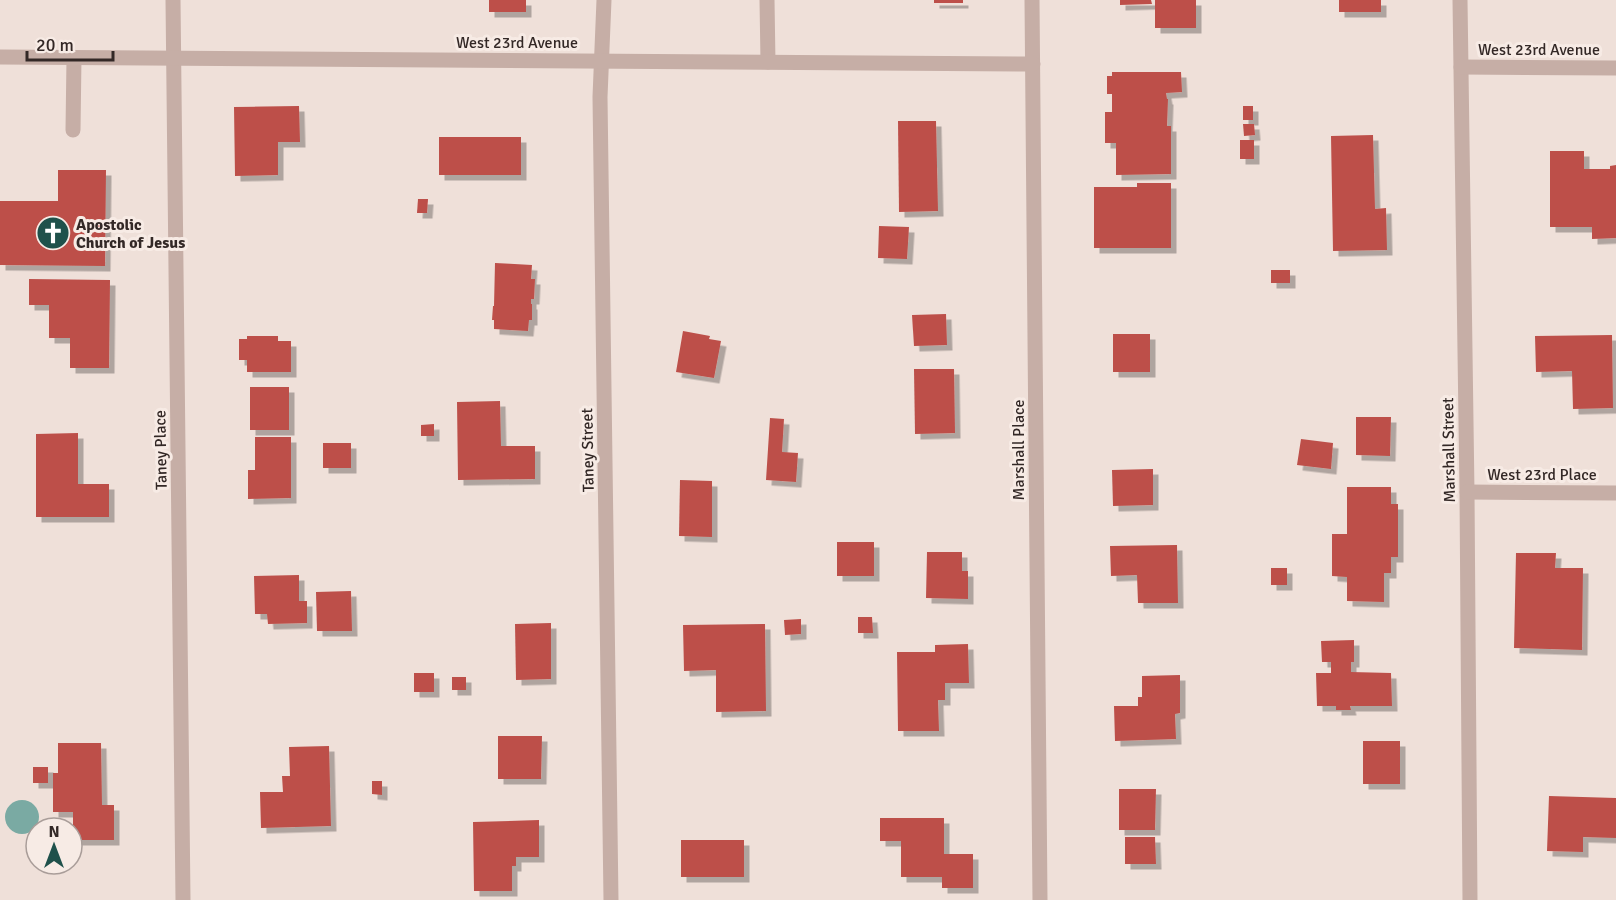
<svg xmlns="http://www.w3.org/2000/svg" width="1616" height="900" font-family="Signika,sans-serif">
<defs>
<filter id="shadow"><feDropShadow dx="5.5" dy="5.5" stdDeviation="0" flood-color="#0004"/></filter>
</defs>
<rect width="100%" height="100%" fill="#efe0d9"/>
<circle fill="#7aaaa3" cx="22" cy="817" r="17"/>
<g fill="#bd4f49" filter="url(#shadow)">
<rect x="489" y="0" width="37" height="12"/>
<rect x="934" y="0" width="29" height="3"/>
<path d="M 1120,0 L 1151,0 L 1152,4 L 1120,5 Z"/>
<rect x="1155" y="0" width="41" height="28"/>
<rect x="1339" y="0" width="42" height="12"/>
<path d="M 1112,72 L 1181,72 L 1182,92 L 1166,93 L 1167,99 L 1168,99 L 1167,126 L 1171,126 L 1171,174 L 1116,175 L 1116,143 L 1105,143 L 1105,112 L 1112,112 L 1112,94 L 1107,94 L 1107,76 L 1112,76 Z"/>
<path d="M 299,106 L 300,142 L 278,142 L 278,175 L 235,176 L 234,107 Z"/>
<rect x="1243" y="106" width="10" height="14"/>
<path d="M 898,121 L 936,121 L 938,211 L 899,212 Z"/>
<path d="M 1243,124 L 1254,124 L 1255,135 L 1244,136 Z"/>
<path d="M 1373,135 L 1375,209 L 1386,208 L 1387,250 L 1333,251 L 1331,136 Z"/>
<rect x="439" y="137" width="82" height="38"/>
<rect x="1240" y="140" width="14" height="19"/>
<path d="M 1550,151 L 1584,151 L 1584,169 L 1610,169 L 1610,166 L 1616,165 L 1616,238 L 1592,239 L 1592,227 L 1550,227 Z"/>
<path d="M 58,170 L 106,170 L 105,266 L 0,265 L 0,201 L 58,201 Z"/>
<path d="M 1137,183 L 1171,183 L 1171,248 L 1094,248 L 1094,187 L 1137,187 Z"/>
<path d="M 418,199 L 428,199 L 427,213 L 417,213 Z"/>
<path d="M 879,226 L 909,227 L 907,259 L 878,258 Z"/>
<path d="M 495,263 L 532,265 L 531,279 L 535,279 L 534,299 L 531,299 L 531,304 L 532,304 L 532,320 L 529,320 L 528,331 L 494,329 L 494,320 L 492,320 L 493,306 L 494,306 Z"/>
<rect x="1271" y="270" width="19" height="13"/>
<path d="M 29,279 L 110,280 L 109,368 L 70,368 L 70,338 L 49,338 L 49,305 L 29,305 Z"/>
<path d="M 946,314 L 947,345 L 914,346 L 912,315 Z"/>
<path d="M 683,331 L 710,336 L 709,339 L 721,341 L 714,378 L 676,372 Z"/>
<rect x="1113" y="334" width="37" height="38"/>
<path d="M 1612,335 L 1613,408 L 1573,409 L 1572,371 L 1536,372 L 1535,336 Z"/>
<path d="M 247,336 L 278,336 L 278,341 L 291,341 L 291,372 L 247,372 L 247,360 L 239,360 L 239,339 L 247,339 Z"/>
<path d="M 914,369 L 954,369 L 955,433 L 915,434 Z"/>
<rect x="250" y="387" width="39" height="43"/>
<path d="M 500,401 L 501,446 L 535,446 L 535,479 L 458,480 L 457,402 Z"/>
<path d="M 1356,417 L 1391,417 L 1390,456 L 1356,455 Z"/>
<path d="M 770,418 L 784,419 L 782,452 L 798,453 L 796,482 L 766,480 Z"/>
<path d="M 434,424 L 434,436 L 421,436 L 421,425 Z"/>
<path d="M 78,433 L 78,484 L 109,484 L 109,517 L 36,517 L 36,434 Z"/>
<path d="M 255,437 L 291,437 L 291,498 L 248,499 L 248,470 L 255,470 Z"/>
<path d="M 1301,439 L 1333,443 L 1331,469 L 1297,465 Z"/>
<rect x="323" y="443" width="28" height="25"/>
<path d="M 1153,469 L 1153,505 L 1113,506 L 1112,470 Z"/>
<path d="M 680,480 L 712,481 L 712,537 L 679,536 Z"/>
<path d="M 1347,487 L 1391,487 L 1391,504 L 1398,504 L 1398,557 L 1391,557 L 1391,573 L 1384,573 L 1384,602 L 1347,601 L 1347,577 L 1332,576 L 1332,534 L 1347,534 Z"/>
<rect x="837" y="542" width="37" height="34"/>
<path d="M 1177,545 L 1178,603 L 1138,603 L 1137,575 L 1111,576 L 1110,546 Z"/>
<path d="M 927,552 L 962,552 L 962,571 L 968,571 L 968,599 L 926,598 Z"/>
<path d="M 1516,553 L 1556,553 L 1555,568 L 1583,568 L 1582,650 L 1514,648 Z"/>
<rect x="1271" y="568" width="16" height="17"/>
<path d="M 299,575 L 299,601 L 307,601 L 307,623 L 268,624 L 267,614 L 255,614 L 254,576 Z"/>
<path d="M 351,591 L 352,631 L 317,631 L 316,592 Z"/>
<path d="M 858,617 L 872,617 L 873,633 L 858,633 Z"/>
<path d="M 801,619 L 801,634 L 785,635 L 784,620 Z"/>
<path d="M 551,623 L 551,679 L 516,680 L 515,624 Z"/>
<path d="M 765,624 L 766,711 L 716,712 L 716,670 L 684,671 L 683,625 Z"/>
<path d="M 1354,640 L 1354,662 L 1351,662 L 1351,672 L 1391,673 L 1392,706 L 1350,706 L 1351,710 L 1336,710 L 1336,706 L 1317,706 L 1316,673 L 1331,673 L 1331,662 L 1322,662 L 1321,641 Z"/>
<path d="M 968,644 L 969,683 L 945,683 L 945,700 L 938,700 L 939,731 L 898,731 L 897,652 L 935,652 L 935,645 Z"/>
<rect x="414" y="673" width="20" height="19"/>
<path d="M 1180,675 L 1180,713 L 1175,714 L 1176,739 L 1115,741 L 1114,706 L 1138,706 L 1138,697 L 1142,697 L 1142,676 Z"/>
<rect x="452" y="677" width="14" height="13"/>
<path d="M 498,736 L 542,736 L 541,779 L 498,779 Z"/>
<rect x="1363" y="741" width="37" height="43"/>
<path d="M 58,743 L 101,743 L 102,805 L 114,805 L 114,840 L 73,840 L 73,812 L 53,812 L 53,773 L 58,773 Z"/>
<path d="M 329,746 L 331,826 L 261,828 L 260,792 L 283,792 L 282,776 L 290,776 L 289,747 Z"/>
<rect x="33" y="767" width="15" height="16"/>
<path d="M 372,781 L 382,781 L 382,795 L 372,794 Z"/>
<path d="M 1119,789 L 1156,789 L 1155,830 L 1119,830 Z"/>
<path d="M 1549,796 L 1616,798 L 1616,838 L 1583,837 L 1583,852 L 1547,851 Z"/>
<path d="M 880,818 L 944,818 L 944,854 L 973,854 L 973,888 L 942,888 L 942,877 L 901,877 L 901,841 L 880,841 Z"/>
<path d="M 539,820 L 539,857 L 516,857 L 516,866 L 512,866 L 512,891 L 474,891 L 473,822 Z"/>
<path d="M 1125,837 L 1155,837 L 1156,864 L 1125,864 Z"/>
<rect x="681" y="840" width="63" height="37"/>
</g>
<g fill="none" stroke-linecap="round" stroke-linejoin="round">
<g stroke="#c6aea6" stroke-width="15">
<path d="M 173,0 L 183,900"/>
<path d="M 604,0 L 600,97 L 611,900"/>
<path d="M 767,0 L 768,62"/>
<path d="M 1032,0 L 1040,900"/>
<path d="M 1460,0 L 1467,492 L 1470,900"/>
<path d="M 0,57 L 1033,64"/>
<path d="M 1461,67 L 1616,68"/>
<path d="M 73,130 L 74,58"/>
<path d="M 1467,492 L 1616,493"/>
</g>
</g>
<defs>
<symbol id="church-disc" viewBox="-11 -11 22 22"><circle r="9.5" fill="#1f514b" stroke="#f7ebe5"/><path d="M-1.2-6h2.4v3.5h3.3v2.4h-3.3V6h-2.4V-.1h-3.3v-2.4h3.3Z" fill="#fff"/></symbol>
</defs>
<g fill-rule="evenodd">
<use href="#church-disc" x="34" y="214" width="38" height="38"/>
</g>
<g text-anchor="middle" stroke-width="6" stroke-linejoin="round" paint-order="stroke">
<g font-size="16" fill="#332826" stroke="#f7ebe5">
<text x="517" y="48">West 23rd Avenue</text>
<text x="1539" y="55">West 23rd Avenue</text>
<text transform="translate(160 450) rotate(-91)" y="6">Taney Place</text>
<text transform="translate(587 450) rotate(-91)" y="6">Taney Street</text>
<text transform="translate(1018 450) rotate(-90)" y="6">Marshall Place</text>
<text transform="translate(1448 450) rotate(-91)" y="6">Marshall Street</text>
<text x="1542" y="480">West 23rd Place</text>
</g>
<g font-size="16" font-weight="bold" fill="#332826" stroke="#f7ebe5" text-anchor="start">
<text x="76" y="230">Apostolic<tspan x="76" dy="18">Church of Jesus</tspan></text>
</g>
</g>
<g transform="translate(54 846)"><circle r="28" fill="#f7ebe5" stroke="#a99d99" stroke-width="1.5"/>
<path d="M0-4.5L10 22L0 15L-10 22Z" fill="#1f514b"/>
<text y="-9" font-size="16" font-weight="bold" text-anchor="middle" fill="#332826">N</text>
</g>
<path d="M27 51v9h86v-9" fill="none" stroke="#332826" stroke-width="3"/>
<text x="36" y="51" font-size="18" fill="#332826" stroke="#f7ebe5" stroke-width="4.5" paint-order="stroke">20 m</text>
</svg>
